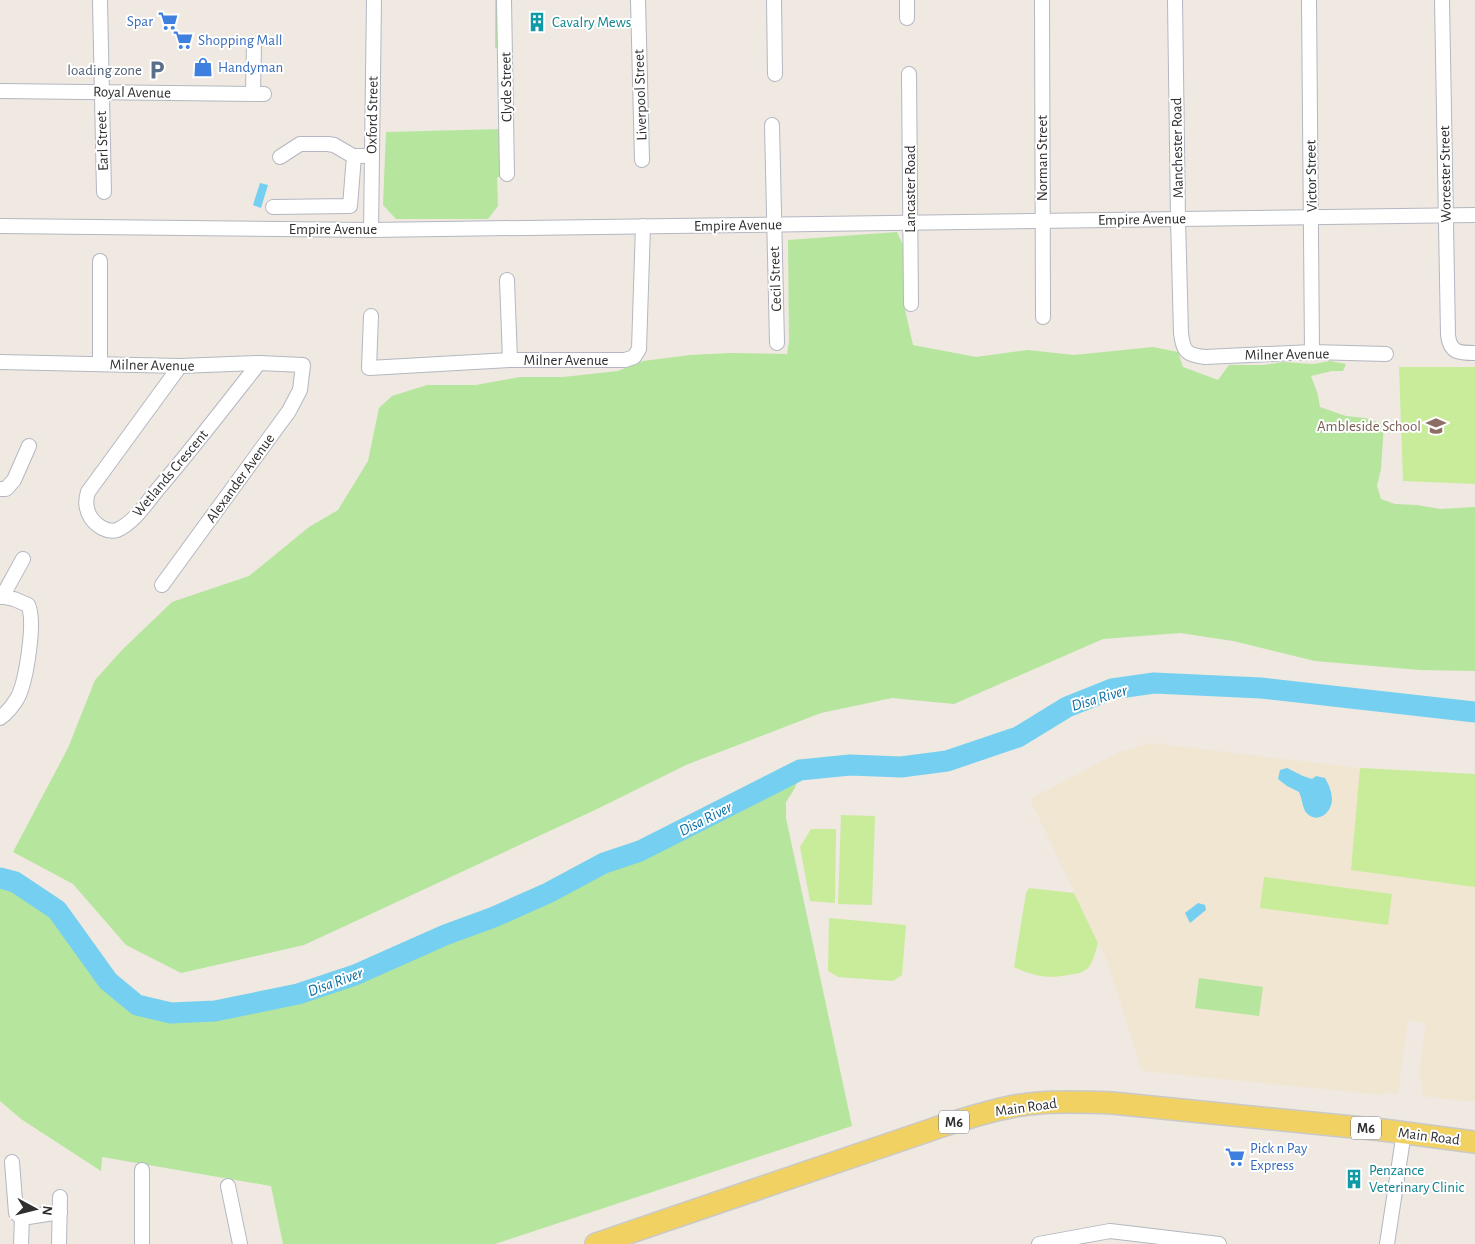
<svg xmlns="http://www.w3.org/2000/svg" width="1475" height="1244" font-family="'Alegreya Sans',sans-serif">
<rect width="100%" height="100%" fill="#efe9e1"/>
<path fill="#f0e6d1" d="M 1150,743 L 1360,768 L 1475,774 L 1475,1102 L 1422,1096 L 1423,1090 L 1419,1072 L 1426,1023 L 1408,1020 L 1398,1094 L 1385,1092 L 1384,1095 L 1142,1071 L 1107,961 L 1030,799 L 1120,752 Z"/>
<g fill="#b6e59e">
<rect x="495" y="0" width="5" height="48"/>
<path d="M 502,129 L 501,175 L 497,178 L 498,206 L 488,219 L 396,219 L 383,205 L 386,132 Z"/>
<path d="M 897,232 L 903,245 L 904,305 L 913,345 L 976,357 L 1028,350 L 1074,355 L 1153,347 L 1178,352 L 1183,367 L 1218,380 L 1229,365 L 1263,365 L 1283,362 L 1313,364 L 1330,361 L 1346,364 L 1343,371 L 1332,371 L 1311,376 L 1318,395 L 1320,407 L 1346,416 L 1365,418 L 1384,424 L 1381,469 L 1377,486 L 1381,499 L 1395,504 L 1417,505 L 1440,509 L 1475,507 L 1475,671 L 1420,670 L 1315,661 L 1233,641 L 1180,633 L 1103,639 L 954,704 L 892,698 L 821,713 L 686,765 L 595,810 L 304,945 L 181,973 L 126,945 L 73,884 L 13,852 L 68,748 L 95,680 L 122,650 L 172,602 L 249,576 L 309,527 L 338,510 L 368,461 L 379,408 L 392,396 L 427,385 L 476,385 L 520,377 L 563,377 L 618,371 L 643,361 L 690,355 L 732,353 L 787,354 L 789,342 L 788,240 Z"/>
<path d="M 800,770 L 795,788 L 786,802 L 786,818 L 852,1126 L 495,1244 L 283,1244 L 271,1186 L 102,1157 L 101,1171 L 21,1119 L 0,1101 L 0,878 L 15,882 L 57,910 L 108,981 L 137,1005 L 171,1013 L 215,1011 L 298,994 L 355,975 L 445,935 L 494,917 L 548,893 L 604,863 L 640,851 Z"/>
<path d="M 1199,978 L 1263,987 L 1259,1016 L 1195,1008 Z"/>
</g>
<g fill="#c9ec9a">
<path d="M 1399,367 L 1475,367 L 1475,484 L 1403,481 Z"/>
<path d="M 1360,768 L 1475,774 L 1475,887 L 1351,870 Z"/>
<path d="M 841,815 L 875,816 L 872,905 L 838,904 Z"/>
<path d="M 811,829 L 836,829 L 835,903 L 810,901 L 800,847 Z"/>
<path d="M 1264,877 L 1392,894 L 1388,925 L 1260,908 Z"/>
<path d="M 1029,888 L 1074,893 L 1098,943 C 1095,952 1094,962 1087,969 C 1082,973 1075,974 1068,975 C 1048,979 1033,976 1014,967 L 1026,893 Z"/>
<path d="M 829,918 L 906,925 L 902,975 L 893,981 L 838,977 L 828,971 Z"/>
</g>
<g fill="#75cff0">
<path d="M 260,183 L 268,185 L 261,208 L 253,205 Z"/>
<path d="M 1287,768 L 1303,776 L 1312,779 L 1316,776 L 1325,778 C 1329,785 1332,792 1332,800 C 1331,815 1315,825 1305,811 C 1302,805 1302,798 1299,792 L 1287,786 L 1278,779 L 1280,770 Z"/>
<path d="M 1198,903 L 1205,905 L 1206,910 L 1190,923 L 1185,913 Z"/>
</g>
<g fill="none" stroke-linecap="round" stroke-linejoin="round">
<path stroke="#75cff0" stroke-width="21" d="M 0,878 L 15,882 L 57,910 L 108,981 L 137,1005 L 171,1013 L 215,1011 L 298,994 L 355,975 L 445,935 L 494,917 L 548,893 L 604,863 L 640,851 L 800,770 L 850,765 L 901,767 L 947,761 L 1018,737 L 1067,707 L 1112,689 L 1154,683 L 1261,688 L 1475,712"/>
<defs>
<g id="minor">
<path d="M 100,0 L 104,192"/>
<path d="M 504,0 L 507,174"/>
<path d="M 638,0 L 642,160"/>
<path d="M 774,0 L 775,74"/>
<path d="M 907,0 L 907,18"/>
<path d="M 1042,0 L 1043,317"/>
<path d="M 1175,0 L 1178,219 L 1181,333 C 1183,351 1186,355 1205,357 L 1312,352 L 1386,354"/>
<path d="M 1309,0 L 1312,352"/>
<path d="M 1442,0 L 1448,335 C 1450,353 1459,353 1475,353"/>
<path d="M 909,74 L 911,304"/>
<path d="M 0,91 L 264,94"/>
<path d="M 253,93 L 254,44"/>
<path d="M 772,125 L 777,343"/>
<path d="M 280,157 L 300,144 L 328,144 L 334,145 L 353,156 L 363,156"/>
<path d="M 273,207 L 350,206 L 354,156"/>
<path d="M 0,226 L 371,230 L 1475,215"/>
<path d="M 371,230 L 374,0"/>
<path d="M 507,280 L 510,360"/>
<path d="M 371,316 L 369,368 L 510,360 L 625,360 L 634,357 L 639,349 L 643,226"/>
<path d="M 0,362 L 180,366 L 259,363 L 303,365 L 300,390 L 289,411 L 162,585"/>
<path d="M 100,364 L 100,261"/>
<path d="M 180,366 L 88,492 C 85,501 86,510 91,518 C 97,526 107,533 117,530 C 134,523 147,502 158,489 C 193,448 226,405 259,363"/>
<path d="M 0,489 L 6,489 L 14,480 L 29,446"/>
<path d="M 0,596 L 14,599 L 28,605 C 36,621 26,681 18,697 C 13,706 8,712 0,718"/>
<path d="M 2,597 L 23,559"/>
<path d="M 12,1162 L 16,1213 L 22,1218 L 21,1244"/>
<path d="M 228,1186 L 240,1244"/>
<path d="M 22,1218 L 60,1212"/>
<path d="M 59,1244 L 60,1197"/>
<path d="M 142,1244 L 142,1170"/>
<path d="M 1039,1244 L 1110,1231 L 1219,1244"/>
<path d="M 1387,1244 L 1404,1132"/>
</g>
<path id="primary" d="M 596,1244 L 948,1124 C 978,1115 1008,1105 1039,1103 C 1063,1101 1088,1102 1112,1103 L 1383,1130 L 1475,1142"/>
</defs>
<use href="#minor" stroke="#b4b7c1" stroke-width="16"/>
<use href="#primary" stroke="#c9c9c9" stroke-width="24"/>
<use href="#minor" stroke="#fff" stroke-width="14"/>
<use href="#primary" stroke="#f2d163" stroke-width="21"/>
</g>
<defs>
<symbol id="supermarket-bare" viewBox="-9 -9 18 18"><path d="M-6-5.5h2.5l.6 2H6L4.5 2H-2.5L-4.4-4H-6ZM-1.5 3.2a1.3 1.3 0 1 0 .1 0ZM3 3.2a1.3 1.3 0 1 0 .1 0Z" fill="#3f7fe0" stroke="#fff" stroke-width="2.5" paint-order="stroke"/></symbol>
<symbol id="building-bare" viewBox="-9 -9 18 18"><path d="M-4-6H4V6H1V3H-1V6H-4ZM-2.5-4.3h1.7v1.8h-1.7ZM.8-4.3h1.7v1.8H.8ZM-2.5-1h1.7V.8h-1.7ZM.8-1h1.7V.8H.8Z" fill="#0f9aa8" stroke="#fff" stroke-width="2.5" paint-order="stroke"/></symbol>
<symbol id="shop-bare" viewBox="-9 -9 18 18"><path d="M-5-2.5h2.3a2.7 3.5 0 0 1 5.4 0H5L5.5 6h-11ZM-1.5-2.5h3a1.5 2.3 0 0 0-3 0Z" fill="#3f7fe0" stroke="#fff" stroke-width="2.5" paint-order="stroke"/></symbol>
<symbol id="parking-bare" viewBox="-9 -9 18 18"><path d="M-3.5-5.5H1a3.5 3.5 0 0 1 0 7H-1V5.5H-3.5ZM-1-3.4V-.6H.8a1.4 1.4 0 0 0 0-2.8Z" fill="#5c6f8a" stroke="#fff" stroke-width="2.5" paint-order="stroke"/></symbol>
<symbol id="school-bare" viewBox="-9 -9 18 18"><path d="M0-5L7-2L0 1L-7-2ZM-4 1L0 2.5L4 1V4Q0 6-4 4Z" fill="#8d6e63" stroke="#fff" stroke-width="2.5" paint-order="stroke"/></symbol>
</defs>
<g fill-rule="evenodd">
<use href="#supermarket-bare" x="154" y="7" width="28" height="28"/>
<use href="#building-bare" x="523" y="8" width="28" height="28"/>
<use href="#supermarket-bare" x="169" y="26" width="28" height="28"/>
<use href="#shop-bare" x="189" y="53" width="28" height="28"/>
<use href="#parking-bare" x="143" y="56" width="28" height="28"/>
<use href="#school-bare" x="1422" y="412" width="28" height="28"/>
<use href="#supermarket-bare" x="1221" y="1143" width="28" height="28"/>
<use href="#building-bare" x="1340" y="1165" width="28" height="28"/>
</g>
<g text-anchor="middle" stroke-width="4" stroke-linejoin="round" paint-order="stroke">
<g fill="#fff" stroke="#6d6d6d" stroke-width="1">
<rect x="939" y="1110.5" width="30" height="23" rx="4"/>
<rect x="1351" y="1116.5" width="30" height="23" rx="4"/>
</g>
<g font-size="14" font-weight="bold" fill="#2e2e2e">
<text x="954" y="1127">M6</text>
<text x="1366" y="1133">M6</text>
</g>
<g font-size="15" fill="#366cbe" stroke="#fff" text-anchor="start">
<text x="153" y="26" text-anchor="end">Spar</text>
<text x="198" y="45">Shopping Mall</text>
<text x="218" y="72">Handyman</text>
<text x="1250" y="1153">Pick n Pay<tspan x="1250" dy="17">Express</tspan></text>
</g>
<g font-size="15" fill="#0d838f" stroke="#fff" text-anchor="start">
<text x="552" y="27">Cavalry Mews</text>
<text x="1369" y="1175">Penzance<tspan x="1369" dy="17">Veterinary Clinic</tspan></text>
</g>
<g font-size="15" fill="#4e5e75" stroke="#fff" text-anchor="end">
<text x="142" y="75">loading zone</text>
</g>
<g font-size="15" fill="#2e2e2e" stroke="#fff">
<text transform="translate(506 87) rotate(-91)" y="5">Clyde Street</text>
<text transform="translate(132 92) rotate(1)" y="5">Royal Avenue</text>
<text transform="translate(640 95) rotate(-92)" y="5">Liverpool Street</text>
<text transform="translate(372 115) rotate(-89)" y="5">Oxford Street</text>
<text transform="translate(102 141) rotate(-92)" y="5">Earl Street</text>
<text transform="translate(1177 148) rotate(-91)" y="5">Manchester Road</text>
<text transform="translate(1042 158) rotate(-90)" y="5">Norman Street</text>
<text transform="translate(1445 174) rotate(-91)" y="5">Worcester Street</text>
<text transform="translate(1311 176) rotate(-91)" y="5">Victor Street</text>
<text transform="translate(910 189) rotate(-90)" y="5">Lancaster Road</text>
<text transform="translate(1142 219) rotate(-1)" y="5">Empire Avenue</text>
<text transform="translate(738 225) rotate(-1)" y="5">Empire Avenue</text>
<text x="333" y="234">Empire Avenue</text>
<text transform="translate(775 279) rotate(-92)" y="5">Cecil Street</text>
<text transform="translate(1287 354) rotate(-1)" y="5">Milner Avenue</text>
<text x="566" y="365">Milner Avenue</text>
<text transform="translate(152 365) rotate(1)" y="5">Milner Avenue</text>
<text transform="translate(170 473) rotate(-50)" y="5">Wetlands Crescent</text>
<text transform="translate(240 478) rotate(-54)" y="5">Alexander Avenue</text>
<text transform="translate(1026 1107) rotate(-8)" y="5">Main Road</text>
<text transform="translate(1429 1136) rotate(7)" y="5">Main Road</text>
</g>
<g font-size="15" fill="#785e54" stroke="#fff" text-anchor="end">
<text x="1421" y="431">Ambleside School</text>
</g>
<g font-size="16" font-style="italic" fill="#0d6fa3" stroke="#fff">
<text transform="translate(1099 697) rotate(-17)" y="6">Disa River</text>
<text transform="translate(705 818) rotate(-27)" y="6">Disa River</text>
<text transform="translate(335 981) rotate(-20)" y="6">Disa River</text>
</g>
</g>
<g transform="translate(35 1209) rotate(97)" stroke="#ffffff" stroke-width="4" paint-order="stroke">
<path d="M0-4L9 19L0 12L-9 19Z" fill="#2e2e2e"/>
<text y="-8" font-size="14" font-weight="bold" text-anchor="middle" fill="#2e2e2e">N</text>
</g>
</svg>
